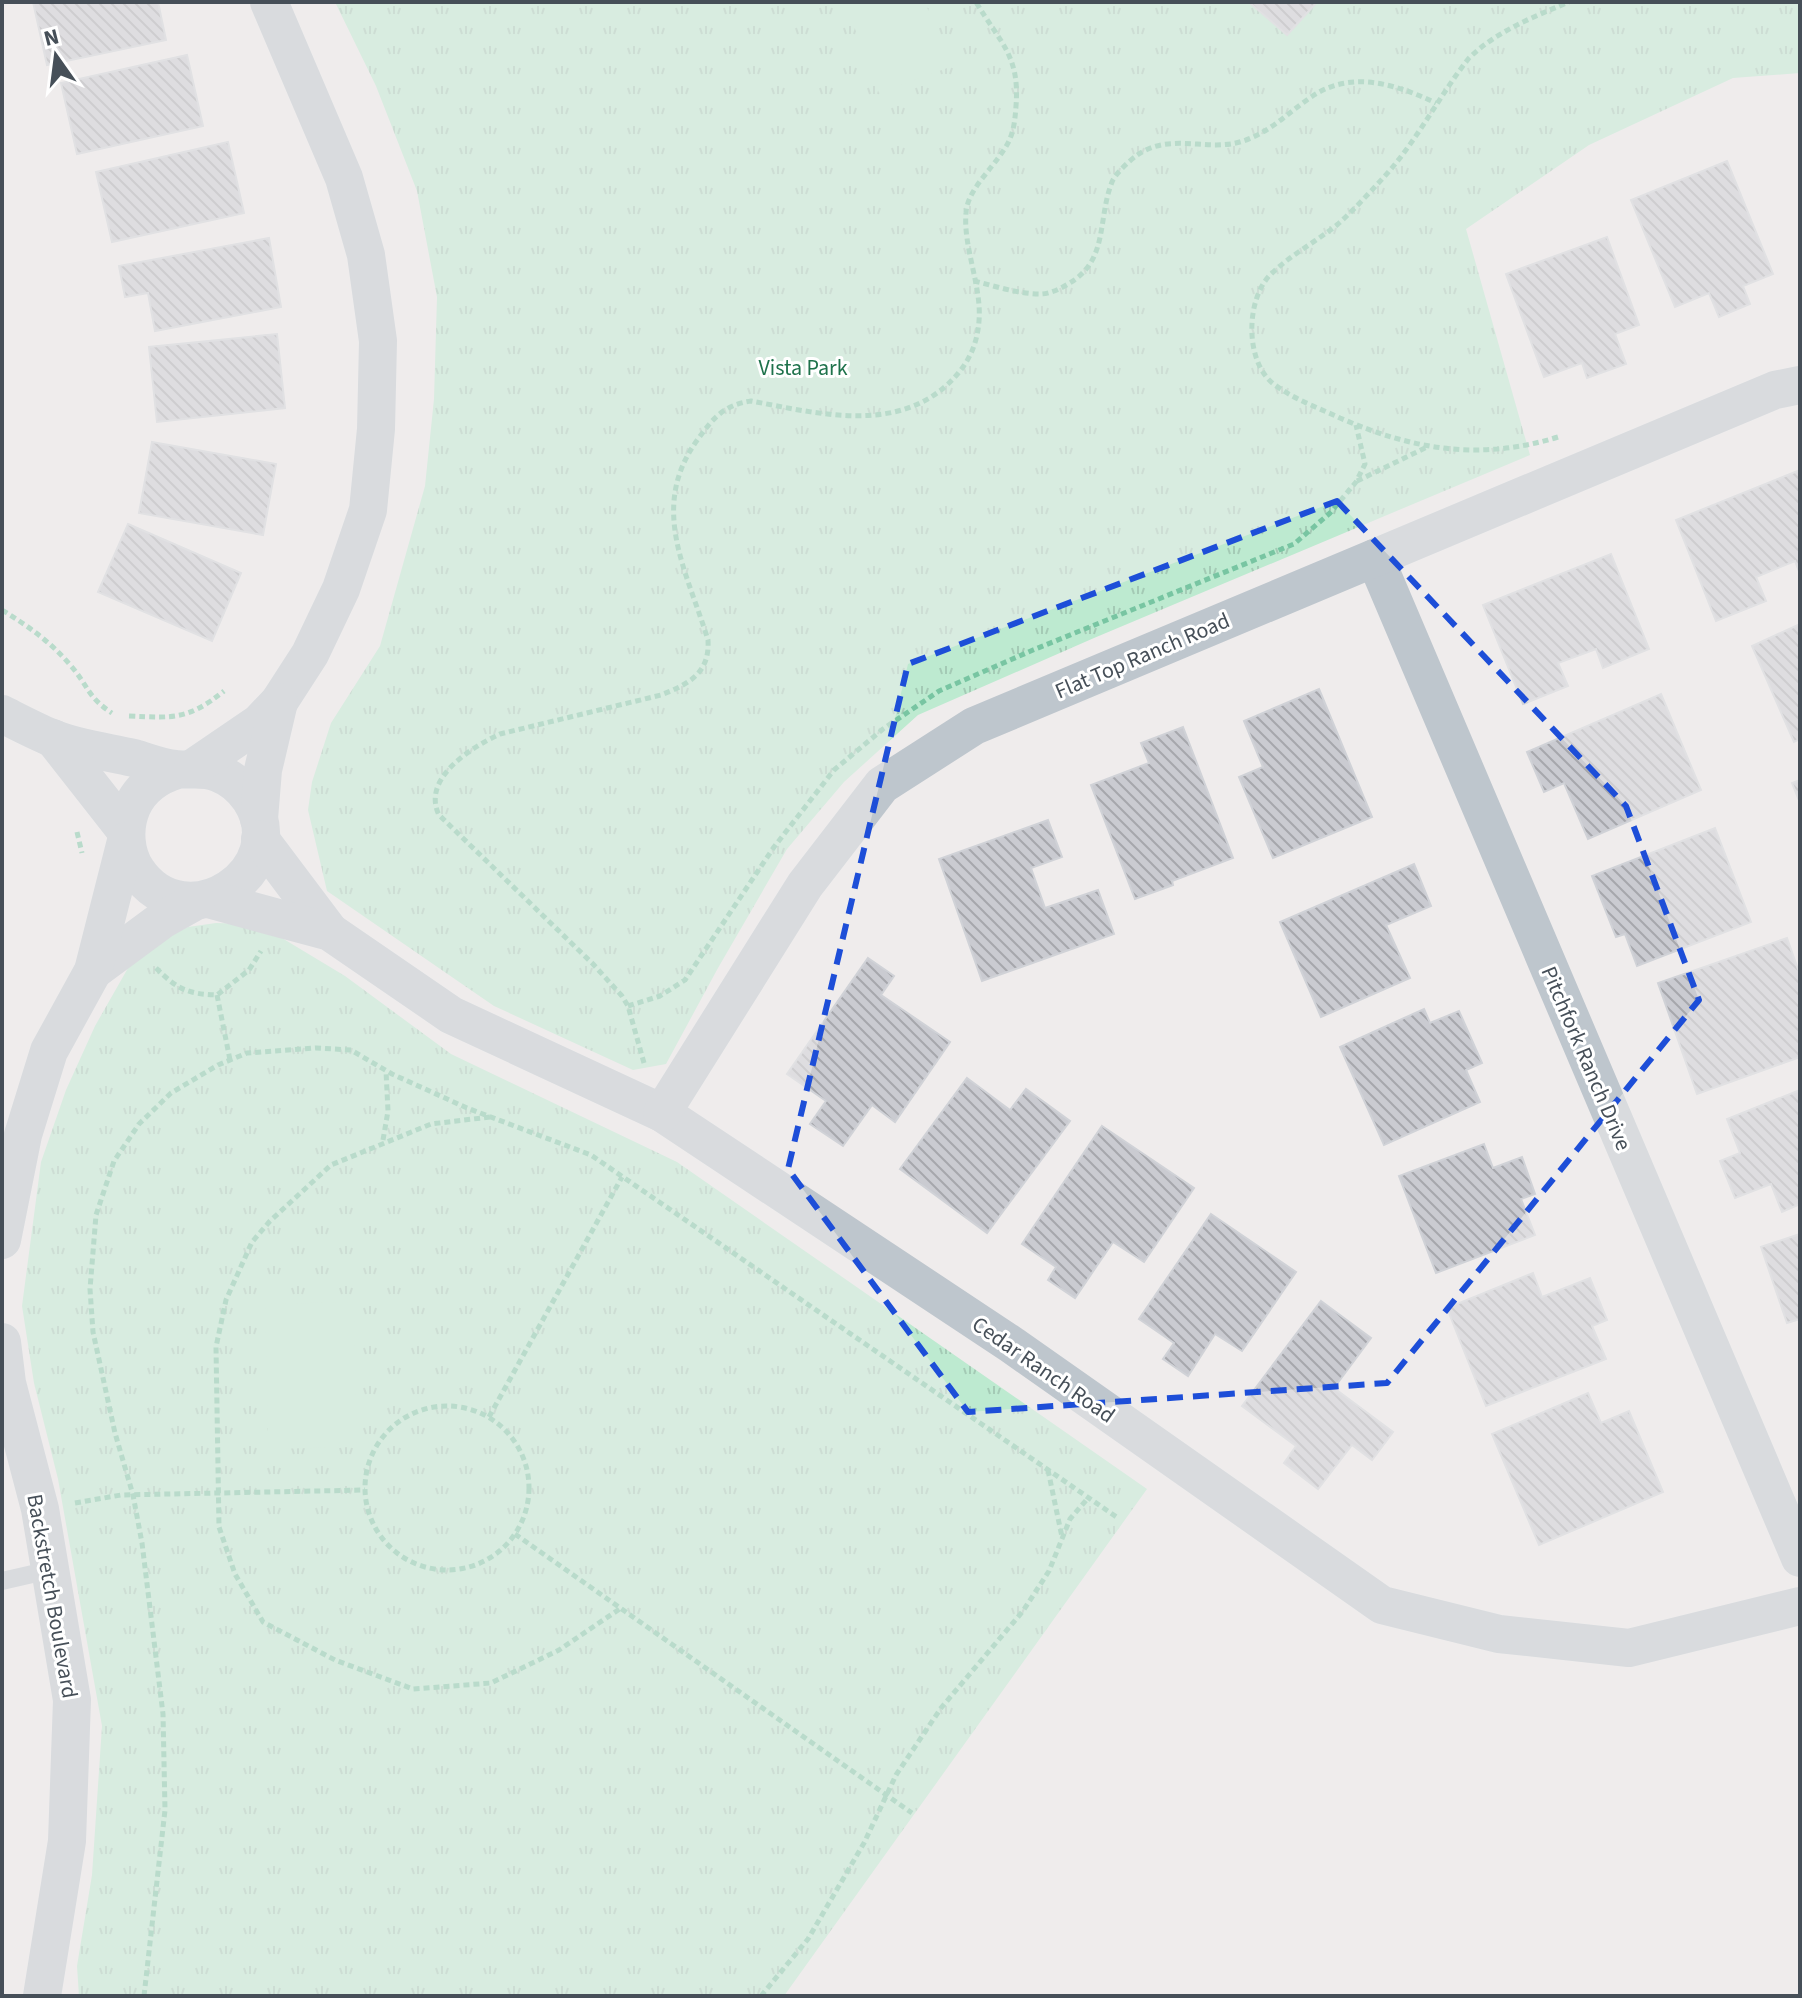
<svg xmlns="http://www.w3.org/2000/svg" width="1802" height="1998" font-family="'Source Sans 3',sans-serif">
<defs>
<pattern id="park-tufts" width="24" height="20" patternUnits="userSpaceOnUse" patternTransform="scale(2)"><rect width="24" height="20" fill="#bdead0"/><path d="M3 7l-1-3M5 7V3M7 7l1-3M15 17l-1-3M17 17v-4M19 17l1-3" fill="none" stroke="#a4cab5"/></pattern>
<pattern id="building-back-hatch" width="6" height="6" patternUnits="userSpaceOnUse" patternTransform="scale(2)"><rect width="6" height="6" fill="#cacbd1"/><path d="M-1 5l2 2M0 0l6 6M5-1l2 2" fill="none" stroke="#a6a7ac"/></pattern>
</defs>
<rect width="100%" height="100%" fill="#efecec"/>
<g fill="url(#park-tufts)">
<path d="M 335,2 L 1800,2 L 1800,73 L 1733,78 L 1589,145 L 1466,229 L 1530,455 L 1094,638 L 918,715 L 844,782 L 787,849 L 718,968 L 666,1064 L 633,1070 L 494,1006 L 327,891 L 308,810 L 312,782 L 331,723 L 380,646 L 425,486 L 434,399 L 437,297 L 417,191 L 376,86 Z"/>
<path d="M 216,923 L 252,924 L 277,935 L 345,976 L 451,1054 L 677,1162 L 1147,1489 L 784,1996 L 79,1996 L 77,1966 L 92,1875 L 102,1726 L 58,1479 L 34,1383 L 22,1306 L 41,1162 L 66,1090 L 95,1026 L 128,968 L 163,939 L 188,927 Z"/>
</g>
<g fill="#bdead0">
<path d="M 845,2 L 925,2 L 950,67 L 879,93 Z"/>
<path d="M 354,1302 L 357,1447 L 268,1449 L 265,1304 Z"/>
</g>
<g fill="url(#building-back-hatch)" stroke="#d0d2d7" stroke-width="2">
<path d="M 33,2 L 158,2 L 166,40 L 47,65 Z"/>
<path d="M 1249,2 L 1317,2 L 1287,35 Z"/>
<path d="M 187,55 L 203,126 L 77,154 L 61,83 Z"/>
<path d="M 228,142 L 244,213 L 112,242 L 96,172 Z"/>
<path d="M 1727,161 L 1773,274 L 1743,286 L 1750,304 L 1719,317 L 1709,293 L 1675,307 L 1631,200 Z"/>
<path d="M 1607,237 L 1639,325 L 1615,334 L 1626,364 L 1587,378 L 1582,363 L 1544,377 L 1506,274 Z"/>
<path d="M 269,238 L 281,307 L 155,331 L 148,293 L 125,297 L 119,266 Z"/>
<path d="M 277,334 L 285,408 L 157,422 L 149,347 Z"/>
<path d="M 152,442 L 276,464 L 263,535 L 139,513 Z"/>
<path d="M 1800,470 L 1800,574 L 1795,561 L 1756,577 L 1766,601 L 1716,621 L 1676,520 Z"/>
<path d="M 128,524 L 241,573 L 212,641 L 98,592 Z"/>
<path d="M 1611,554 L 1649,649 L 1603,668 L 1596,649 L 1558,663 L 1568,686 L 1523,704 L 1483,605 Z"/>
<path d="M 1800,624 L 1800,739 L 1794,742 L 1752,646 Z"/>
<path d="M 1319,689 L 1372,817 L 1273,858 L 1239,777 L 1263,767 L 1244,721 Z"/>
<path d="M 1661,694 L 1701,790 L 1588,839 L 1564,783 L 1544,792 L 1527,752 Z"/>
<path d="M 1183,727 L 1233,858 L 1172,881 L 1173,885 L 1135,899 L 1091,785 L 1149,763 L 1141,743 Z"/>
<path d="M 1800,780 L 1800,803 L 1792,783 Z"/>
<path d="M 1048,820 L 1062,857 L 1031,868 L 1045,908 L 1098,890 L 1114,934 L 982,981 L 939,859 Z"/>
<path d="M 1715,828 L 1751,922 L 1637,966 L 1625,934 L 1616,937 L 1592,876 Z"/>
<path d="M 1414,864 L 1431,906 L 1386,925 L 1410,978 L 1321,1017 L 1280,922 Z"/>
<path d="M 1787,938 L 1800,975 L 1800,1057 L 1697,1094 L 1658,983 Z"/>
<path d="M 868,958 L 894,976 L 881,995 L 950,1042 L 895,1122 L 872,1105 L 843,1146 L 810,1124 L 826,1101 L 787,1074 Z"/>
<path d="M 1424,1009 L 1430,1023 L 1459,1011 L 1482,1063 L 1466,1070 L 1480,1102 L 1384,1145 L 1340,1047 Z"/>
<path d="M 967,1078 L 1010,1110 L 1026,1089 L 1070,1121 L 987,1233 L 900,1169 Z"/>
<path d="M 1800,1090 L 1800,1204 L 1782,1212 L 1771,1184 L 1735,1198 L 1720,1161 L 1740,1153 L 1727,1119 Z"/>
<path d="M 1102,1126 L 1194,1188 L 1144,1262 L 1113,1242 L 1075,1298 L 1048,1280 L 1056,1267 L 1022,1244 Z"/>
<path d="M 1484,1144 L 1493,1168 L 1522,1157 L 1535,1194 L 1521,1199 L 1535,1235 L 1436,1273 L 1399,1176 Z"/>
<path d="M 1211,1214 L 1296,1272 L 1242,1351 L 1215,1334 L 1188,1376 L 1163,1359 L 1174,1343 L 1139,1319 Z"/>
<path d="M 1800,1234 L 1800,1319 L 1787,1323 L 1761,1247 Z"/>
<path d="M 1533,1273 L 1542,1297 L 1590,1278 L 1607,1320 L 1592,1326 L 1606,1359 L 1486,1406 L 1447,1308 Z"/>
<path d="M 1321,1301 L 1371,1338 L 1334,1388 L 1393,1432 L 1372,1460 L 1352,1445 L 1318,1489 L 1284,1463 L 1296,1446 L 1242,1406 Z"/>
<path d="M 1588,1393 L 1601,1423 L 1629,1411 L 1663,1492 L 1539,1545 L 1492,1434 Z"/>
</g>
<g fill="none" stroke-linecap="round" stroke-linejoin="round">
<g stroke="#78c5a2" stroke-width="5" stroke-dasharray="6 4" stroke-linecap="butt">
<path d="M 974,281 C 995,286 1018,294 1040,294 C 1049,294 1060,289 1068,284 C 1109,261 1097,220 1112,182 C 1115,174 1129,161 1136,156 C 1170,131 1208,153 1243,141 C 1271,132 1291,110 1314,95 C 1354,70 1397,85 1436,103"/>
<path d="M 1558,437 C 1480,461 1414,450 1340,418 C 1319,408 1295,400 1275,385 C 1245,364 1245,301 1270,275 C 1290,255 1316,242 1338,224 C 1354,210 1369,193 1384,177 C 1417,141 1439,96 1469,58 C 1497,31 1533,17 1569,2"/>
<path d="M 1357,481 L 1427,447"/>
<path d="M 2,610 C 28,626 51,642 71,666 C 88,685 87,697 112,713"/>
<path d="M 129,716 C 174,718 188,720 224,691"/>
<path d="M 77,832 L 82,853"/>
<path d="M 156,968 C 177,989 187,994 217,995 L 249,970 L 261,951"/>
<path d="M 217,995 L 230,1060"/>
<path d="M 628,1006 L 660,996 L 685,980 L 774,847 L 834,770 L 883,729 L 939,691 L 1033,650 L 1294,544 L 1330,513 L 1356,482 L 1365,464 L 1356,425"/>
<path d="M 644,1063 L 628,1006 L 622,996 L 593,964 L 439,815 C 421,778 472,747 500,734 L 661,695 C 689,684 710,673 708,640 C 687,571 648,507 698,439 C 713,418 724,405 751,401 C 816,413 894,434 948,384 C 967,366 977,347 979,321 C 982,287 963,247 966,213 C 967,195 982,179 992,166 C 1010,143 1014,136 1016,106 C 1020,55 1000,43 976,2"/>
<path d="M 490,1117 L 431,1124 L 331,1165 L 270,1221 L 252,1242 L 226,1300 L 216,1347 L 219,1527 L 235,1574 L 263,1622 L 335,1660 L 413,1689 L 491,1683 L 559,1650 L 621,1608"/>
<path d="M 383,1140 L 388,1111 L 386,1071"/>
<circle cx="447" cy="1488" r="82"/>
<path d="M 489,1417 L 622,1177"/>
<path d="M 1048,1470 L 1062,1537"/>
<path d="M 75,1503 L 121,1495 L 365,1490"/>
<path d="M 515,1534 L 912,1813"/>
<path d="M 144,1996 L 165,1810 L 163,1714 L 142,1543 L 133,1495 L 115,1433 L 93,1332 L 90,1289 L 96,1215 L 114,1161 L 139,1124 L 171,1093 L 218,1065 L 247,1053 L 316,1048 L 351,1050 L 392,1074 L 467,1108 L 591,1155 L 1118,1518"/>
<path d="M 761,1996 L 808,1939 L 864,1843 L 896,1775 L 941,1708 L 1023,1611 L 1049,1571 L 1070,1519 L 1088,1498"/>
</g>
<path stroke="#bec6cd" stroke-width="18" d="M 2,1581 L 50,1570"/>
<g stroke="#bec6cd" stroke-width="38">
<path d="M 1375,558 L 1800,1558"/>
<path d="M 2,714 C 18,722 35,731 52,738 C 77,748 108,752 134,758 C 148,762 162,768 176,769 C 191,771 203,767 218,773 C 231,778 242,787 250,799 C 296,870 186,943 137,871 C 125,853 123,828 132,807 C 141,787 157,776 177,770"/>
<path d="M 53,738 L 126,831"/>
<path d="M 193,768 L 259,723 L 279,702 L 310,654 L 341,589 L 368,510 L 376,429 L 378,341 L 366,255 L 344,178 L 269,2"/>
<path d="M 259,819 L 263,770 L 279,702"/>
<path d="M 260,839 L 330,932"/>
<path d="M 208,899 L 330,932 L 451,1015 L 662,1113 L 1012,1345 L 1382,1605 L 1499,1634 L 1629,1648 L 1800,1606"/>
<path d="M 93,971 L 162,920 L 196,901"/>
<path d="M 662,1113 L 805,885 L 882,785 L 974,726 L 1775,390 L 1800,385"/>
<path d="M 2,1240 L 23,1135 L 49,1051 L 93,971 L 126,841"/>
<path d="M 2,1342 L 7,1383 L 40,1509 L 72,1700 L 67,1841 L 42,1996"/>
</g>
</g>
<path d="M0 0H1802V1998H0ZM 1337,501 L 1626,806 L 1699,1000 L 1387,1383 L 968,1412 L 788,1169 L 908,664 Z" fill="#efecec" fill-opacity=".55" fill-rule="evenodd"/>
<path fill="none" stroke="#1d4ed8" stroke-width="6" stroke-dasharray="16 10" stroke-linejoin="round" d="M 1337,501 L 1626,806 L 1699,1000 L 1387,1383 L 968,1412 L 788,1169 L 908,664 Z"/>
<g text-anchor="middle" stroke-width="6" stroke-linejoin="round" paint-order="stroke">
<g font-size="22" fill="#1e724b" stroke="#fff">
<text x="803" y="375">Vista Park</text>
</g>
<g font-size="22" fill="#464f58" stroke="#fff">
<text transform="translate(1142 655) rotate(-23)" y="8">Flat Top Ranch Road</text>
<text transform="translate(1587 1058) rotate(67)" y="8">Pitchfork Ranch Drive</text>
<text transform="translate(1044 1369) rotate(35)" y="8">Cedar Ranch Road</text>
<text transform="translate(53 1596) rotate(80)" y="8">Backstretch Boulevard</text>
</g>
</g>
<rect width="1802" height="1998" fill="none" stroke="#464f58" stroke-width="8"/>
<g transform="translate(56 56) rotate(346)" stroke="#ffffff" stroke-width="6" paint-order="stroke">
<path d="M0-6L14 30L0 20L-14 30Z" fill="#464f58"/>
<text y="-12" font-size="22" font-weight="bold" text-anchor="middle" fill="#464f58">N</text>
</g>
</svg>
